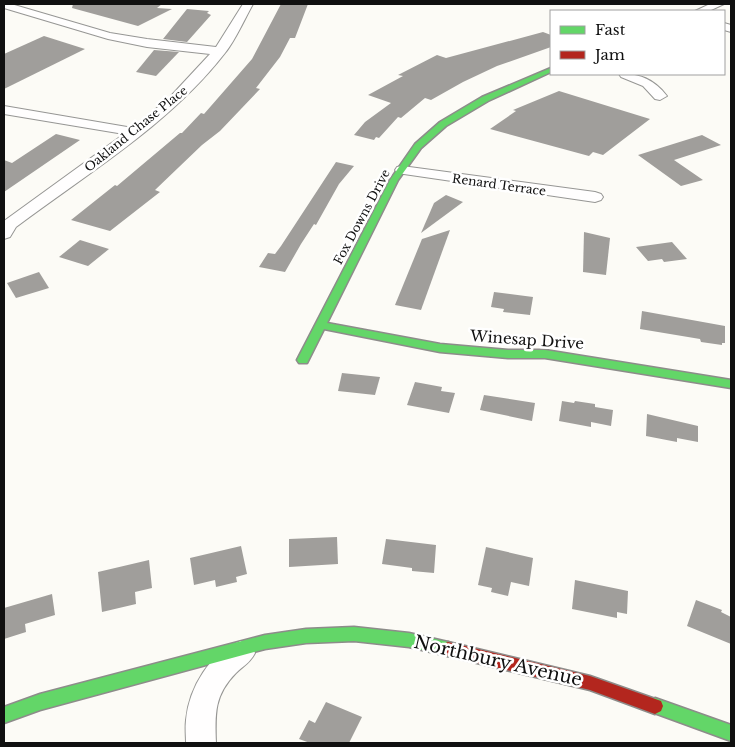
<svg xmlns="http://www.w3.org/2000/svg" width="735" height="747" font-family="'Libre Baskerville',serif">
<rect width="100%" height="100%" fill="#fcfbf6"/>
<g fill="#a09e9b">
<path d="M 73,4 L 162,4 L 157,8 L 172,9 L 138,26 L 72,8 Z"/>
<path d="M 281,4 L 308,4 L 295,38 L 290,38 L 280,57 L 256,88 L 260,89 L 220,131 L 202,145 L 155,190 L 160,192 L 110,231 L 71,220 L 115,185 L 117,186 L 180,133 L 182,133 L 201,113 L 204,114 L 252,59 Z"/>
<path d="M 187,9 L 209,11 L 207,13 L 211,15 L 187,42 L 163,39 Z"/>
<path d="M 543,32 L 551,35 L 551,47 L 497,66 L 463,82 L 431,100 L 425,98 L 401,118 L 398,117 L 379,138 L 376,137 L 374,140 L 354,135 L 365,122 L 391,103 L 368,95 L 403,76 L 398,75 L 437,55 L 446,58 Z"/>
<path d="M 44,36 L 85,49 L 4,89 L 4,54 Z"/>
<path d="M 154,50 L 179,52 L 156,76 L 136,72 Z"/>
<path d="M 559,91 L 650,119 L 603,155 L 593,152 L 589,156 L 490,129 L 516,111 L 513,110 Z"/>
<path d="M 56,134 L 80,140 L 4,192 L 4,160 L 12,163 Z"/>
<path d="M 702,135 L 721,145 L 674,160 L 703,180 L 681,186 L 638,155 Z"/>
<path d="M 336,162 L 354,166 L 339,184 L 316,225 L 314,224 L 301,244 L 285,272 L 259,267 L 268,253 L 275,254 L 281,246 Z"/>
<path d="M 446,195 L 463,202 L 421,233 L 434,203 Z"/>
<path d="M 450,230 L 421,310 L 395,305 L 422,239 Z"/>
<path d="M 584,232 L 610,238 L 606,275 L 583,272 Z"/>
<path d="M 80,240 L 109,249 L 88,266 L 59,257 Z"/>
<path d="M 672,242 L 687,259 L 664,262 L 662,259 L 648,261 L 636,247 Z"/>
<path d="M 39,272 L 49,288 L 16,298 L 7,283 Z"/>
<path d="M 494,292 L 533,297 L 530,315 L 503,312 L 504,309 L 491,307 Z"/>
<path d="M 642,311 L 725,326 L 725,343 L 722,343 L 722,345 L 701,342 L 700,339 L 640,329 Z"/>
<path d="M 342,373 L 380,377 L 375,395 L 338,391 Z"/>
<path d="M 415,382 L 442,387 L 441,391 L 455,393 L 449,413 L 407,405 Z"/>
<path d="M 484,395 L 535,403 L 532,421 L 480,410 Z"/>
<path d="M 562,401 L 574,403 L 575,401 L 595,404 L 595,407 L 613,410 L 611,426 L 591,422 L 591,427 L 559,421 Z"/>
<path d="M 647,414 L 698,426 L 698,442 L 677,438 L 677,442 L 646,436 Z"/>
<path d="M 337,537 L 338,564 L 289,567 L 289,539 Z"/>
<path d="M 386,539 L 436,545 L 434,573 L 412,571 L 412,568 L 382,564 Z"/>
<path d="M 241,546 L 247,574 L 236,577 L 237,582 L 216,587 L 215,580 L 194,585 L 190,558 Z"/>
<path d="M 486,547 L 533,558 L 529,586 L 511,582 L 508,596 L 491,592 L 492,588 L 478,585 Z"/>
<path d="M 149,560 L 152,588 L 135,592 L 136,604 L 102,612 L 98,572 Z"/>
<path d="M 575,580 L 628,591 L 627,614 L 617,612 L 617,618 L 572,609 Z"/>
<path d="M 52,594 L 55,615 L 25,624 L 26,632 L 4,639 L 4,608 Z"/>
<path d="M 696,600 L 722,610 L 721,612 L 731,617 L 731,644 L 687,626 Z"/>
<path d="M 326,702 L 362,717 L 349,743 L 310,743 L 299,739 L 309,720 L 315,723 Z"/>
</g>
<g fill="none" stroke-linecap="round" stroke-linejoin="round">
<defs>
<g id="street">
<path d="M 4,4 L 11,4 L 110,33 L 147,39 L 216,47 L 243,4 L 253,4 C 244,20 236,39 225,53 C 170,124 88,173 16,227 L 10,237 L 4,239 L 4,221 L 124,134 L 4,114 L 4,106 L 133,128 L 170,97 L 210,54 L 147,47 L 108,39 L 4,8 Z"/>
<path d="M 710,4 L 724,4 L 709,11 L 695,11 Z"/>
<path d="M 724,23 L 731,25 L 731,32 L 724,30 Z"/>
<path d="M 619,74 C 639,73 654,79 667,96 L 660,100 L 655,99 L 643,86 L 621,77 Z"/>
<path d="M 402,166 L 595,192 L 601,194 L 603,197 L 601,200 L 595,202 L 397,173 L 395,170 L 397,167 Z"/>
<path d="M 241,641 L 251,644 L 255,653 C 250,663 243,666 236,673 C 214,695 215,714 216,743 L 186,743 C 186,736 185,728 186,720 C 189,688 210,652 241,641 Z"/>
</g>
<g id="fast">
<path d="M 551,68 L 551,72 L 488,101 L 446,126 L 421,148 L 398,180 L 327,323 L 440,344 L 508,350 L 545,350 L 731,380 L 731,388 L 545,358 L 508,358 L 440,352 L 324,329 L 307,363 L 299,363 L 297,360 L 390,180 L 415,144 L 440,122 L 482,97 Z"/>
<path d="M 354,627 L 409,633 L 448,642 L 453,644 L 456,649 L 453,654 L 448,656 L 409,647 L 354,641 L 306,643 L 265,649 L 40,710 L 4,723 L 4,707 L 40,694 L 265,635 L 306,629 Z"/>
<path d="M 655,698 L 731,725 L 731,741 L 649,711 L 647,706 L 649,701 Z"/>
</g>
<path id="jam" d="M 448,642 L 590,676 L 661,701 L 663,706 L 661,711 L 655,714 L 590,690 L 448,656 L 443,654 L 440,649 L 443,644 Z"/>
</defs>
<use href="#street" stroke="#969694" stroke-width="2"/>
<use href="#fast" stroke="#8d8c8a" stroke-width="3"/>
<use href="#jam" stroke="#8d8c8a" stroke-width="3"/>
<use href="#street" fill="#fffefe" fill-rule="evenodd"/>
<use href="#fast" fill="#63d668" fill-rule="evenodd"/>
<use href="#jam" fill="#b3261e" fill-rule="evenodd"/>
</g>
<g text-anchor="middle" stroke-width="5" stroke-linejoin="round" paint-order="stroke">
<g font-size="12" fill="#101010" stroke="#fff">
<text transform="translate(136 129) rotate(-39)" y="4">Oakland Chase Place</text>
<text transform="translate(499 185) rotate(8)" y="4">Renard Terrace</text>
<text transform="translate(362 217) rotate(-62)" y="4">Fox Downs Drive</text>
</g>
<g font-size="15" fill="#101010" stroke="#fff">
<text transform="translate(527 340) rotate(4)" y="5">Winesap Drive</text>
</g>
<g font-size="18" fill="#101010" stroke="#fff">
<text transform="translate(498 661) rotate(13)" y="6">Northbury Avenue</text>
</g>
</g>
<rect width="735" height="747" fill="none" stroke="#101010" stroke-width="10"/>
<rect x="550" y="10" width="175" height="65" fill="#ffffff" stroke="#9f9f9f"/>
<rect x="560" y="26" width="25" height="8" fill="#63d668" stroke="#9f9f9f"/>
<text x="595" y="35" font-size="15" fill="#101010">Fast</text>
<rect x="560" y="51" width="25" height="8" fill="#b3261e" stroke="#9f9f9f"/>
<text x="595" y="60" font-size="15" fill="#101010">Jam</text>
</svg>
